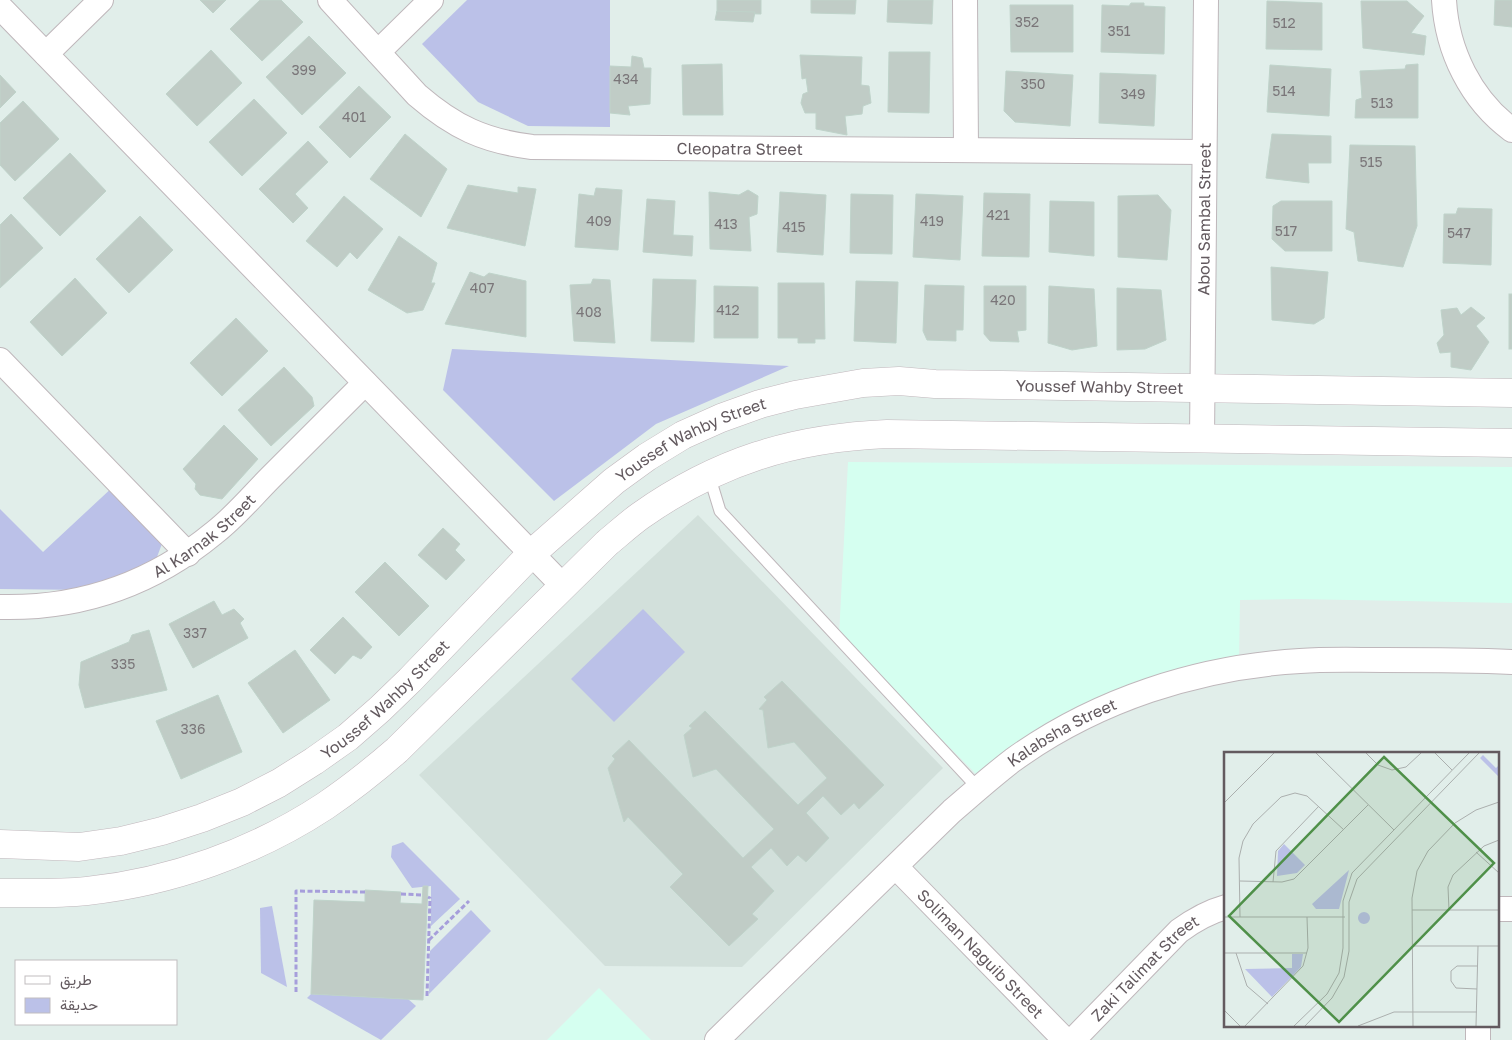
<svg xmlns="http://www.w3.org/2000/svg" width="1512" height="1040" font-family="'Golos Text',Vazirmatn,sans-serif">
<rect width="100%" height="100%" fill="#e1eeea"/>
<g fill="#d5fff0">
<path d="M 848,462 L 1512,467 L 1512,603 L 1297,599 L 1240,600 L 1239,662 L 977,775 L 839,636 Z"/>
<path d="M 599,988 L 651,1040 L 547,1040 Z"/>
</g>
<path fill="#d2e0db" d="M 698,515 L 943,768 L 742,967 L 605,966 L 419,775 Z"/>
<g fill="#bbc1e8">
<path d="M 467,0 L 610,0 L 610,127 L 528,126 L 478,102 L 422,44 Z"/>
<path d="M 452,349 L 789,366 L 656,424 L 554,501 L 443,390 Z"/>
<path d="M 115,485 L 163,541 L 154,565 L 88,590 L 0,589 L 0,509 L 43,552 Z"/>
<path d="M 643,609 L 685,652 L 614,722 L 571,679 Z"/>
<path d="M 403,842 L 460,899 L 431,926 L 431,886 L 412,888 L 391,857 L 392,846 Z"/>
<path d="M 272,906 L 287,987 L 261,973 L 260,908 Z"/>
<path d="M 471,910 L 491,931 L 429,994 L 430,951 Z"/>
<path d="M 311,994 L 408,999 L 416,1006 L 381,1040 L 307,998 Z"/>
</g>
<g fill="#c0ccc6" stroke="#bfd3ca">
<path d="M 200,0 L 226,0 L 213,13 Z"/>
<path d="M 260,0 L 281,0 L 303,22 L 262,61 L 230,29 Z"/>
<path d="M 717,0 L 761,0 L 761,14 L 717,13 Z"/>
<path d="M 811,0 L 856,0 L 855,14 L 811,13 Z"/>
<path d="M 888,0 L 933,0 L 932,24 L 887,22 Z"/>
<path d="M 1495,0 L 1512,0 L 1512,27 L 1494,25 Z"/>
<path d="M 1267,1 L 1322,3 L 1322,50 L 1266,49 Z"/>
<path d="M 1361,1 L 1407,1 L 1424,16 L 1411,33 L 1426,36 L 1424,55 L 1363,48 Z"/>
<path d="M 1131,3 L 1144,3 L 1144,6 L 1165,7 L 1164,54 L 1101,52 L 1102,5 L 1129,6 Z"/>
<path d="M 1010,5 L 1073,5 L 1073,52 L 1011,52 Z"/>
<path d="M 717,11 L 755,12 L 753,22 L 715,20 Z"/>
<path d="M 309,36 L 346,73 L 302,115 L 266,77 Z"/>
<path d="M 211,50 L 242,83 L 197,126 L 166,94 Z"/>
<path d="M 889,52 L 930,52 L 929,113 L 888,112 Z"/>
<path d="M 800,55 L 862,57 L 861,85 L 869,86 L 871,103 L 863,106 L 862,114 L 845,116 L 847,135 L 816,129 L 816,113 L 805,113 L 801,103 L 803,94 L 808,92 L 806,78 L 802,79 Z"/>
<path d="M 632,56 L 642,58 L 644,68 L 651,68 L 650,104 L 628,106 L 630,115 L 610,113 L 610,66 L 631,67 Z"/>
<path d="M 722,64 L 723,115 L 683,115 L 682,65 Z"/>
<path d="M 1418,64 L 1418,118 L 1355,118 L 1356,100 L 1362,98 L 1360,71 L 1405,69 L 1406,65 Z"/>
<path d="M 1270,65 L 1331,69 L 1329,116 L 1267,112 Z"/>
<path d="M 1006,71 L 1073,75 L 1070,126 L 1015,122 L 1004,111 Z"/>
<path d="M 1100,73 L 1156,75 L 1154,126 L 1099,123 Z"/>
<path d="M 0,75 L 16,92 L 0,108 Z"/>
<path d="M 359,86 L 391,117 L 350,158 L 319,127 Z"/>
<path d="M 254,99 L 287,133 L 242,176 L 209,142 Z"/>
<path d="M 23,101 L 59,139 L 15,181 L 0,165 L 0,123 Z"/>
<path d="M 405,134 L 447,169 L 421,217 L 370,179 Z"/>
<path d="M 1272,134 L 1331,136 L 1331,163 L 1308,163 L 1309,183 L 1266,178 Z"/>
<path d="M 308,141 L 328,162 L 295,194 L 308,208 L 293,223 L 259,189 Z"/>
<path d="M 1350,145 L 1415,146 L 1417,226 L 1403,267 L 1358,261 L 1354,232 L 1346,229 Z"/>
<path d="M 70,153 L 106,191 L 60,236 L 23,198 Z"/>
<path d="M 468,185 L 518,193 L 518,187 L 536,189 L 525,246 L 447,228 Z"/>
<path d="M 596,188 L 622,190 L 618,250 L 575,247 L 579,194 L 594,196 Z"/>
<path d="M 748,190 L 758,196 L 757,214 L 749,217 L 751,251 L 710,249 L 709,192 L 739,195 Z"/>
<path d="M 780,192 L 826,195 L 823,255 L 777,252 Z"/>
<path d="M 984,193 L 1030,194 L 1029,257 L 982,256 Z"/>
<path d="M 851,194 L 893,195 L 892,254 L 850,253 Z"/>
<path d="M 916,194 L 963,196 L 960,260 L 913,257 Z"/>
<path d="M 1158,195 L 1171,210 L 1167,260 L 1118,257 L 1118,196 Z"/>
<path d="M 344,196 L 383,229 L 357,259 L 350,252 L 337,267 L 306,241 Z"/>
<path d="M 647,199 L 675,201 L 673,235 L 693,236 L 692,256 L 643,252 Z"/>
<path d="M 1050,201 L 1094,202 L 1094,256 L 1049,252 Z"/>
<path d="M 1281,201 L 1332,201 L 1332,251 L 1285,251 L 1272,239 L 1273,206 Z"/>
<path d="M 1458,208 L 1492,209 L 1491,265 L 1443,263 L 1444,214 L 1456,214 Z"/>
<path d="M 11,214 L 43,248 L 0,288 L 0,225 Z"/>
<path d="M 140,216 L 173,250 L 129,293 L 96,259 Z"/>
<path d="M 399,236 L 437,263 L 431,283 L 435,283 L 423,310 L 407,313 L 368,290 Z"/>
<path d="M 1271,267 L 1328,272 L 1324,318 L 1314,324 L 1272,320 Z"/>
<path d="M 470,272 L 484,277 L 489,273 L 526,281 L 526,337 L 445,324 Z"/>
<path d="M 75,278 L 107,313 L 62,356 L 30,322 Z"/>
<path d="M 593,279 L 610,280 L 615,343 L 574,341 L 570,285 L 591,284 Z"/>
<path d="M 653,279 L 696,280 L 694,342 L 651,341 Z"/>
<path d="M 856,281 L 898,282 L 896,343 L 854,341 Z"/>
<path d="M 778,283 L 824,283 L 825,339 L 815,339 L 815,343 L 798,343 L 798,338 L 778,338 Z"/>
<path d="M 925,285 L 964,286 L 963,330 L 956,330 L 956,341 L 927,340 L 923,331 Z"/>
<path d="M 714,286 L 758,287 L 758,338 L 714,338 Z"/>
<path d="M 984,286 L 1026,286 L 1026,330 L 1017,331 L 1019,342 L 990,341 L 984,334 Z"/>
<path d="M 1049,286 L 1094,289 L 1097,346 L 1072,350 L 1048,343 Z"/>
<path d="M 1117,288 L 1161,290 L 1166,340 L 1145,349 L 1117,350 Z"/>
<rect x="1509" y="294" width="3" height="55"/>
<path d="M 1471,307 L 1485,318 L 1476,326 L 1489,342 L 1471,370 L 1451,367 L 1451,352 L 1440,353 L 1437,343 L 1444,335 L 1441,310 L 1457,308 L 1461,315 Z"/>
<path d="M 236,318 L 268,351 L 222,396 L 190,363 Z"/>
<path d="M 284,367 L 312,397 L 314,406 L 271,446 L 238,410 Z"/>
<path d="M 224,425 L 258,459 L 222,499 L 200,495 L 195,489 L 196,484 L 183,469 Z"/>
<path d="M 443,528 L 460,544 L 455,550 L 465,560 L 446,580 L 418,555 Z"/>
<path d="M 385,562 L 429,606 L 399,636 L 355,592 Z"/>
<path d="M 214,601 L 222,615 L 234,609 L 244,619 L 240,623 L 248,638 L 193,668 L 169,624 Z"/>
<path d="M 343,617 L 372,647 L 361,659 L 353,655 L 335,674 L 310,650 Z"/>
<path d="M 149,630 L 167,690 L 85,708 L 79,685 L 81,662 L 129,642 L 132,635 Z"/>
<path d="M 295,650 L 330,700 L 283,733 L 248,683 Z"/>
<path d="M 782,681 L 884,785 L 859,809 L 854,803 L 841,815 L 823,796 L 806,813 L 829,838 L 806,862 L 798,855 L 787,866 L 771,848 L 751,867 L 774,891 L 752,914 L 758,919 L 729,946 L 670,887 L 683,874 L 628,817 L 624,822 L 608,768 L 615,759 L 612,756 L 629,740 L 743,858 L 774,829 L 716,769 L 693,777 L 684,735 L 692,728 L 689,726 L 705,711 L 798,805 L 827,778 L 794,742 L 768,748 L 763,710 L 759,709 L 767,700 L 764,697 Z"/>
<path d="M 218,695 L 242,752 L 181,779 L 156,721 Z"/>
<path d="M 423,886 L 428,886 L 423,1000 L 311,994 L 314,900 L 365,902 L 365,890 L 401,892 L 400,903 L 422,904 Z"/>
</g>
<g fill="none" stroke-linecap="round" stroke-linejoin="round">
<defs>
<path id="lane" d="M 709,475 L 720,511 L 978,788"/>
<g id="street">
<path id="s1" d="M 330,0 L 417,95 C 454,127 484,141 532,147 L 1204,152"/>
<path d="M 965,0 L 966,150"/>
<path d="M 1444,0 C 1447,51 1471,100 1512,130"/>
<path d="M 0,7 L 563,586"/>
<path d="M 378,52 L 431,0"/>
<path d="M 46,54 L 101,0"/>
<path d="M 0,360 L 188,554"/>
<path id="s2" d="M 1202,439 L 1206,0"/>
<path id="s3" d="M 0,607 C 81,609 151,585 214,533 C 235,517 252,496 271,477 C 302,446 334,414 365,383"/>
<path id="s4" d="M 896,867 L 1065,1040"/>
<path d="M 1498,909 L 1512,909"/>
<path id="s5" d="M 717,1040 L 952,811 C 972,794 992,776 1013,760 C 1096,700 1198,667 1300,661 C 1327,659 1355,660 1383,660 C 1426,660 1469,660 1512,662"/>
<path id="s6" d="M 1073,1040 L 1179,931 C 1194,920 1208,912 1226,907"/>
<path d="M 1478,1040 L 1478,1026"/>
</g>
<g id="secondary">
<path id="s7" d="M 0,844 L 79,847 L 121,841 L 162,831 L 202,818 L 242,802 L 279,783 L 314,761 L 348,737 L 380,709 L 410,680 L 531,554 L 614,481 L 647,457 L 683,435 L 721,418 L 760,404 L 795,395 L 863,383 L 899,381 L 935,384 L 1512,393"/>
<path d="M 0,893 C 29,893 58,894 87,891 C 171,882 255,852 325,806 C 350,789 374,770 397,750 L 607,543 C 618,534 629,524 640,516 C 718,461 793,438 887,434 L 1512,443"/>
</g>
</defs>
<use href="#lane" stroke="#bfb7bb" stroke-width="13"/>
<use href="#street" stroke="#bfb7bb" stroke-width="26"/>
<use href="#secondary" stroke="#c1b7bc" stroke-width="29"/>
<g stroke="#a69edb" stroke-width="3" stroke-dasharray="5 2.5" stroke-linecap="butt">
<path d="M 401,894 L 423,895"/>
<path d="M 429,940 L 469,901"/>
<path d="M 296,992 L 296,891 L 365,892"/>
<path d="M 427,996 L 430,898 L 428,897"/>
</g>
<use href="#lane" stroke="#fff" stroke-width="11"/>
<use href="#street" stroke="#fff" stroke-width="24"/>
<use href="#secondary" stroke="#fff" stroke-width="28"/>
</g>
<g text-anchor="middle" stroke-width="5" stroke-linejoin="round" paint-order="stroke">
<g font-size="14" fill="#7a7679">
<text x="1027" y="27">352</text>
<text x="1284" y="28">512</text>
<text x="1119" y="36">351</text>
<text x="304" y="75">399</text>
<text x="626" y="84">434</text>
<text x="1033" y="89">350</text>
<text x="1284" y="96">514</text>
<text x="1133" y="99">349</text>
<text x="1382" y="108">513</text>
<text x="354" y="122">401</text>
<text x="1371" y="167">515</text>
<text x="998" y="220">421</text>
<text x="599" y="226">409</text>
<text x="932" y="226">419</text>
<text x="726" y="229">413</text>
<text x="794" y="232">415</text>
<text x="1286" y="236">517</text>
<text x="1459" y="238">547</text>
<text x="482" y="293">407</text>
<text x="1003" y="305">420</text>
<text x="728" y="315">412</text>
<text x="589" y="317">408</text>
<text x="195" y="638">337</text>
<text x="123" y="669">335</text>
<text x="193" y="734">336</text>
</g>
<g font-size="16" fill="#635a5f" stroke="#fff">
<text dy="6" stroke="none"><textPath href="#s1" startOffset="465">Cleopatra Street</textPath></text>
<text dy="6" stroke="none"><textPath href="#s2" startOffset="220">Abou Sambal Street</textPath></text>
<text dy="6" stroke="none"><textPath href="#s7" startOffset="1251">Youssef Wahby Street</textPath></text>
<text dy="6" stroke="none"><textPath href="#s7" startOffset="831">Youssef Wahby Street</textPath></text>
<text dy="6" stroke="none"><textPath href="#s3" startOffset="222">Al Karnak Street</textPath></text>
<text dy="6" stroke="none"><textPath href="#s7" startOffset="426">Youssef Wahby Street</textPath></text>
<text dy="6" stroke="none"><textPath href="#s5" startOffset="464">Kalabsha Street</textPath></text>
<text dy="6" stroke="none"><textPath href="#s4" startOffset="121">Soliman Naguib Street</textPath></text>
<text dy="6" stroke="none"><textPath href="#s6" startOffset="102">Zaki Talimat Street</textPath></text>
</g>
</g>
<g transform="translate(1224 752)">
<rect width="275" height="275" fill="#e1eeea"/>
<path d="M 259,3 L 272,16 L 275,13 L 275,25 L 256,6 ZM 60,92 L 81,113 L 73,121 L 53,124 L 54,99 ZM 125,118 L 115,157 L 92,157 L 88,152 ZM134 166a6 6 0 1 1 12 0a6 6 0 1 1-12 0ZM 68,202 L 79,202 L 77,215 L 48,245 L 21,217 L 68,216 Z" fill="#bbc1e8"/>
<path fill="none" stroke="#abafae" stroke-width="1" d="M 92,1 L 170,78M 142,1 L 154,13 L 168,18 L 182,15 L 197,1M 211,1 L 228,18M 0,51 L 50,1M 252,100 L 275,121M 16,129 L 58,130 L 70,127 L 144,53M 49,130 L 52,99 L 95,54M 188,158 L 275,158M 225,158 L 224,135 L 229,123 L 260,94 L 275,88M 0,165 L 121,165M 16,165 L 15,106 L 19,89 L 29,72 L 57,45 L 71,41 L 83,44 L 120,78M 188,194 L 275,194M 0,201 L 83,201M 12,201 L 23,234 L 44,252M 253,237 L 232,236 L 227,229 L 227,219 L 233,214 L 254,214M 0,258 L 16,274M 21,274 L 79,214 L 84,196 L 83,165M 70,274 L 103,242 L 115,221 L 119,196 L 119,149 L 128,121 L 245,1M 81,274 L 108,246 L 120,225 L 125,199 L 125,150 L 133,127 L 255,1M 134,274 L 170,260 L 253,260M 189,274 L 188,146 L 193,119 L 204,99 L 231,71 L 252,58 L 275,50M 252,274 L 254,194"/>
<path fill="#4f9049" fill-opacity="0.15" stroke="#4f9049" stroke-width="2.5" d="M 160,5 L 270,111 L 115,270 L 5,164 Z"/>
<rect width="275" height="275" fill="none" stroke="#635a5f" stroke-width="2.5"/>
</g>
<rect x="15" y="960" width="162" height="65" fill="#ffffff" stroke="#c1bdbf"/>
<rect x="25" y="976" width="25" height="8" fill="#ffffff" stroke="#c1bdbf"/>
<text x="60" y="985" font-size="15" fill="#635a5f">طريق</text>
<rect x="25" y="998" width="25" height="15" fill="#bbc1e8" stroke="#c1bdbf"/>
<text x="60" y="1010" font-size="15" fill="#635a5f">حديقة</text>
</svg>
